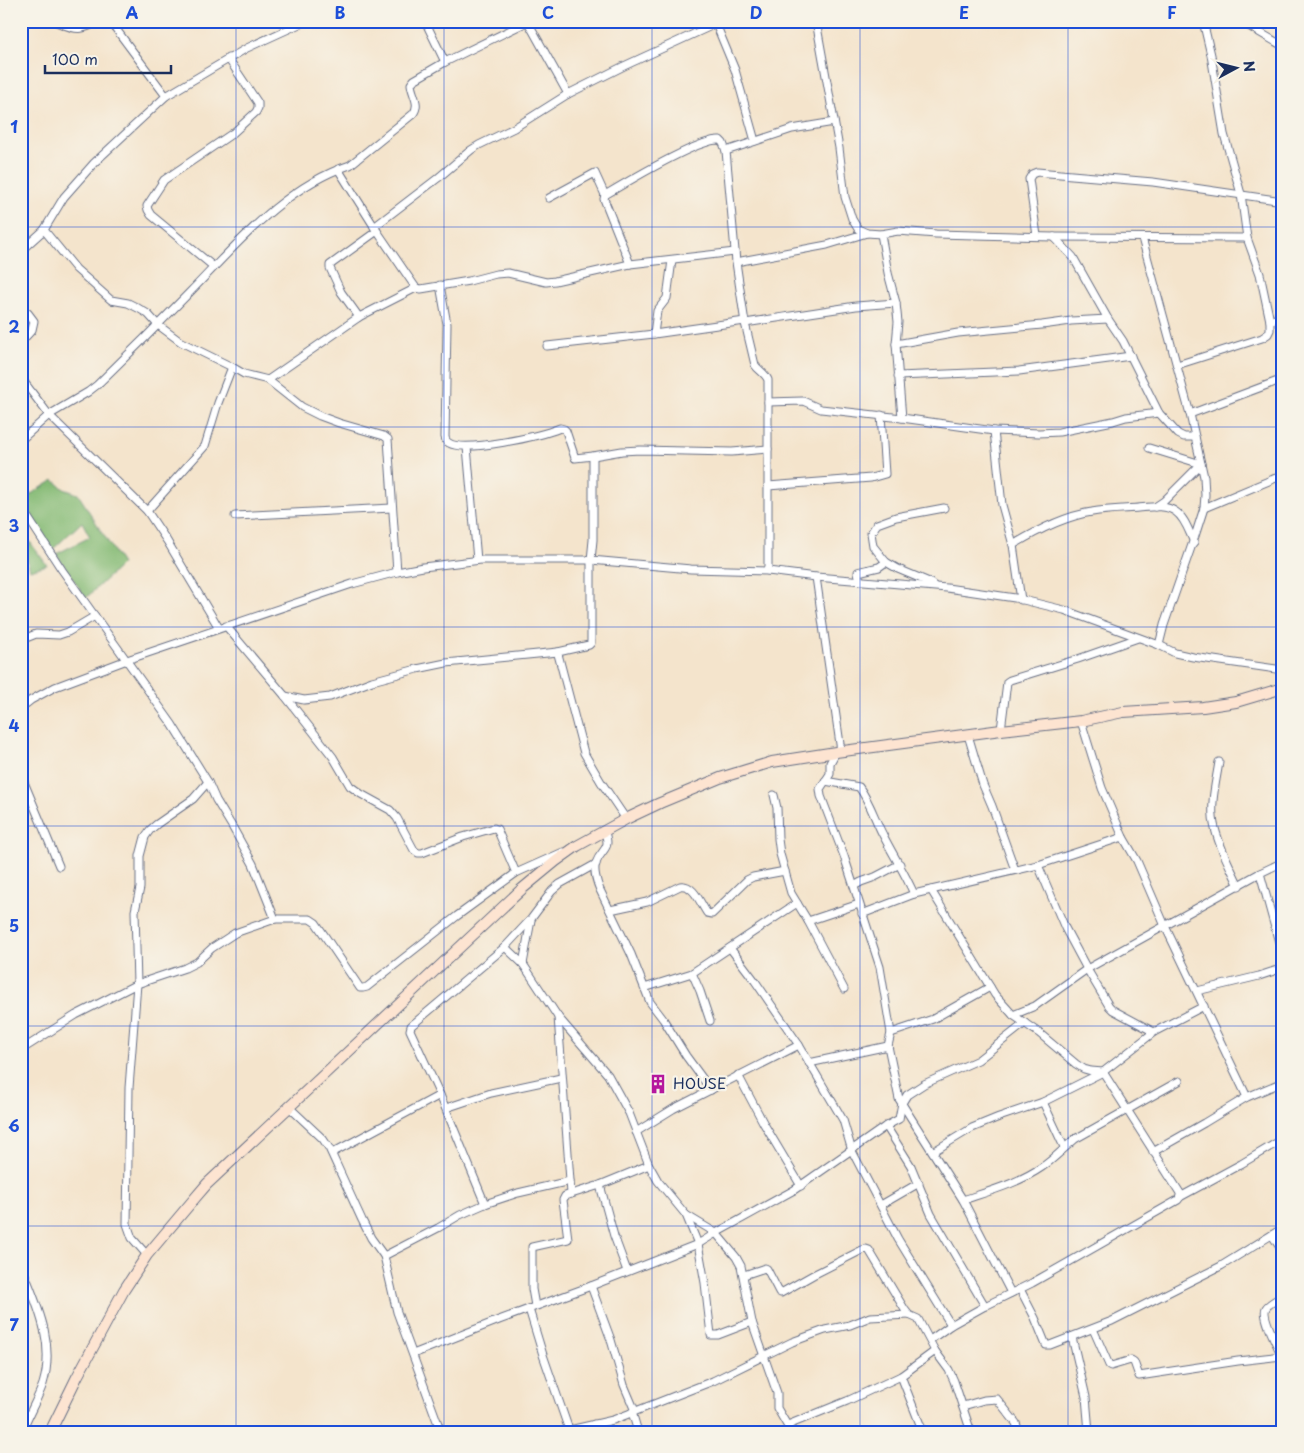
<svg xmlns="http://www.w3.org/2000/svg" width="1304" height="1453" font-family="'Playpen Sans',sans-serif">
<rect width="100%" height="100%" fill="#f7f3e8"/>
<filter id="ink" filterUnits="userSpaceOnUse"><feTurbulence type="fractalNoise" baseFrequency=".02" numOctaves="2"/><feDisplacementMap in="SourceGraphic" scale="10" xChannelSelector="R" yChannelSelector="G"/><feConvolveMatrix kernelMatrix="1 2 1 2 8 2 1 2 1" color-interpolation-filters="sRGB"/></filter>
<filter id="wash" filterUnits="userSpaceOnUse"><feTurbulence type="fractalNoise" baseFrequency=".0096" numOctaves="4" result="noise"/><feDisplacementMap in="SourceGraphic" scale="20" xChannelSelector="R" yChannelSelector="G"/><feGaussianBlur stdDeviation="1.12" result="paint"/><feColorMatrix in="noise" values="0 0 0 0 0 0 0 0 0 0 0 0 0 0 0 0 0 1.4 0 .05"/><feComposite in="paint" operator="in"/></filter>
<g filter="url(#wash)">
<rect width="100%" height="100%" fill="#f4e4cc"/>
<g fill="#86bb76" stroke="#50756a">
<path d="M 54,480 L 64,489 L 78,494 L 122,564 L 86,598 L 56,554 L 90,537 L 82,522 L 52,550 L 21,506 L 21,484 L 31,494 Z"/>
<path d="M 21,530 L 47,565 L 30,570 L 25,551 L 21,552 Z"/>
</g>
</g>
<g filter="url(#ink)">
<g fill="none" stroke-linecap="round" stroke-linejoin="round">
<defs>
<g id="minor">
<path d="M 54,21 C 75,29 78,33 99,21"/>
<path d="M 110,21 L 166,96"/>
<path d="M 425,21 L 445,62"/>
<path d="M 816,21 L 839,148 L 845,197 L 852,219 L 858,229 L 867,233 L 881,234 L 898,231 L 936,234 L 1054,237 L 1247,238"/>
<path d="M 1240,21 L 1283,46"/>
<path d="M 528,22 L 568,94"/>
<path d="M 21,23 L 28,21"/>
<path d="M 716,24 L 735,70 L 755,141"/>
<path d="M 726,151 L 792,129 L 834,122"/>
<path d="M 338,169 L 377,231 L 416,288"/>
<path d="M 549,198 L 595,173 L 605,195"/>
<path d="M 374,227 L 438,178 L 471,150 L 479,145 L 514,128 L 568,94 L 624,66 L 722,21"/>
<path d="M 44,230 L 76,269 L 111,300 L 128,303 L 138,308 L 148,314 L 158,325 L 181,342 L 232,367 L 244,374 L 268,380 L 302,407 L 320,416 L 339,423 L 384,436 L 388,439 L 397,572"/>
<path d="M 881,234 L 888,273 L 896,303 L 898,322 L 896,344 L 902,418"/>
<path d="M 1037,236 L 1029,179 L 1032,174 L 1037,172 L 1153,182 L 1283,201"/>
<path d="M 1054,237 L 1073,257 L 1108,319 L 1123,341 L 1159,413 L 1178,434 L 1184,437 L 1195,437"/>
<path d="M 1142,238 L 1190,414 L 1204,477 L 1205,495 L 1204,508 L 1195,536 L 1164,625 L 1159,645"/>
<path d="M 21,248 L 24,248 L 44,230 L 64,197 L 94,163 L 166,96 L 247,48 L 306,21"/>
<path d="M 736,262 L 827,245 L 867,233"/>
<path d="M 630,264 L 604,199 L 605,195 C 625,183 700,138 720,140 L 723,143 L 726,151 L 736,262 L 745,323 L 755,365 C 759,371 765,373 768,380 L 768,571"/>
<path d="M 214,267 L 151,215 L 148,210 L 147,206 L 164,180 L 233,133 L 256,112 L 258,108 L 258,103 L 228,58"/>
<path d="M 440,285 L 447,324 L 445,437 C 446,440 445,441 449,443 C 465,453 541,436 560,428 L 564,429 L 566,431 L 575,458 L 593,456 L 622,451 L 640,450 L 732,452 L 768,449"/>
<path d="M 359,317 L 341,292 L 330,268 L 330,265 L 377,231"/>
<path d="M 1270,321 L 1283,316"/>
<path d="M 745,323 L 856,306 L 896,303"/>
<path d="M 654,334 L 745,321"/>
<path d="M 21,342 L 32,330 L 34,321 L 28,313"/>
<path d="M 896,344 L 958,333 L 1042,325 L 1071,321 L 1108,319"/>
<path d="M 547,346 L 654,334 L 657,311 L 667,298 L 672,260"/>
<path d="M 1177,365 L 1262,338 L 1268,334 L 1270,330 L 1270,321 L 1260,274 L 1247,238 L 1241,194 L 1224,134 L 1211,55 L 1203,21"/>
<path d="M 898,376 L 1019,371 L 1131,356"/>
<path d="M 21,378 L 49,415 L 147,511 L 167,541 L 219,628"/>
<path d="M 268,380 L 359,317 L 416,288 L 421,289 L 469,281 L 496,274 L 508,273 L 546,282 L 555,281 L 630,264 L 735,252"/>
<path d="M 768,402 L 803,401 L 821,409 L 902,418 L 994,431 L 1039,433 L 1059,432 L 1113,421 L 1126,417 L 1159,413"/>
<path d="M 1190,414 L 1283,379"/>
<path d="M 994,431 L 1002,505 L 1013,545 L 1021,600"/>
<path d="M 21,440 L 49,415 L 88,392 L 97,385 C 129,354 160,323 191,291 C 238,243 284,187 350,165 L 413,114 C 421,104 412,95 411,84 L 414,80 L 445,62 L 529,21"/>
<path d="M 467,447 L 477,560"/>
<path d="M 1149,448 L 1201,464 L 1164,501 L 1155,507"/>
<path d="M 593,456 L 593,540 L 591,560 L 591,643 L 589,645 L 558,652 L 558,654 L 584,753 L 601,782 L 626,819"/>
<path d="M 768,486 L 871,478 L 885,474 L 881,415"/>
<path d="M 21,507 L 62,570 L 172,724 L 208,782 L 216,800 L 233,828 L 253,864 L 275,919"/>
<path d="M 1204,508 L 1283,475"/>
<path d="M 147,511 L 205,446 L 218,403 L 232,367"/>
<path d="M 235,516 L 392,508"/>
<path d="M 1013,545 C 1036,531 1066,516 1092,512 C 1107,509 1123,509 1138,508 C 1150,507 1166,504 1176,512 C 1185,518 1189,532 1194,542"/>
<path d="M 816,577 L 841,751"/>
<path d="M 860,581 L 858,572 L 879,567 L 886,562"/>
<path d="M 934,586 L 929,582 L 898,569 L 886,562 L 873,546 L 871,533 L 877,524 L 896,517 L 944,508"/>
<path d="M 226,626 L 285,696 L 333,757 L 350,786 L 361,794 L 390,810 L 397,818 L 414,850 L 418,853 L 422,853 L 463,837 L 494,828 L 497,829 L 516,873"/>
<path d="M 21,640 L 36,634 L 59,635 L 68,632 L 95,616"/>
<path d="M 285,696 L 304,700 L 330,697 L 372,681 L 417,669 L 446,663 L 558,652"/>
<path d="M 21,708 L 31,700 L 55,687 L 127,660 L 352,584 L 397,572 L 423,567 L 481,560 L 591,560 L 691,569 L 768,571 L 816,577 L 947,588 L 1015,598 L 1064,610 L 1159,645 L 1175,653 L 1193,657 L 1283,670"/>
<path d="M 1081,721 L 1102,788 L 1123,837 L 1137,861 L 1165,926 L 1247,1097"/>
<path d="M 1001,730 L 1007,682 L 1010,680 L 1078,659 L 1138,638"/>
<path d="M 968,735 L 983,785 L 992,806 L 1015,870"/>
<path d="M 836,752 L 830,763 L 830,774 L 820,789 L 821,796 L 844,856 L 880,967 L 891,1033 L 888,1046 L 899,1099 L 963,1200 L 1011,1293"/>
<path d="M 1219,762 C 1216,782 1210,804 1214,824 C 1218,845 1230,866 1239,886"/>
<path d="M 21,775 L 59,866"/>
<path d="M 825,781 L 859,787 C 870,802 875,820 883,835 C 893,855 905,873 914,894"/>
<path d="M 774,795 L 777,808 L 778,839 L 780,854 L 791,893 L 808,921 L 844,989"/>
<path d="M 604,830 C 612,851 602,847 596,863 C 593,870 597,883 600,890 L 631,954 L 650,1002 L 663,1019 L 686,1056 L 711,1090"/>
<path d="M 1038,865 L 1065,928 L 1087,969 L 1109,1006 L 1113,1010 L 1154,1032"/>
<path d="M 1260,873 L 1283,957"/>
<path d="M 854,886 L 861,882 L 875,877 L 900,864"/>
<path d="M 931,890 L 995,995 L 1013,1015 L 1039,1033 L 1076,1064 L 1084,1069 L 1091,1071 L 1103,1072 L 1180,1193 L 1180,1197"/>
<path d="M 610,910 L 647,902 L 680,886 C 694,884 700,903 707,913 L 712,914 L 747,880 L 753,877 L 785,871"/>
<path d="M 862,914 L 914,894 L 1038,865 L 1123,837"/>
<path d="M 808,921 L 859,904"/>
<path d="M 505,947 L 523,964 L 558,1017 L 608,1075 L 629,1113 L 649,1165 L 658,1181 L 686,1215 L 698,1244 L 705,1283 L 711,1335 L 718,1335 L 752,1322"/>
<path d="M 730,948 L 755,981 L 799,1045 L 843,1120 L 852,1151 L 898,1239 L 951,1325"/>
<path d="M 523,964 L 531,920"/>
<path d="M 692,973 L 700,991 L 710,1021"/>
<path d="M 644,988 L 692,973 L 797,903"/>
<path d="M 1197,991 L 1259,976 L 1283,968"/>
<path d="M 1013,1015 L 1035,1006 L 1087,969 L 1260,873 L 1283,862"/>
<path d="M 558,1017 L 571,1194"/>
<path d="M 891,1033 L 933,1019 L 990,987"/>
<path d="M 21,1050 L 76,1015 L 137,984 L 185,968 L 197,962 L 212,948 L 235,933 L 275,919 L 310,919 L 316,923 L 360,988 L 363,988 L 367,987 L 457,916 L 516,873 L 563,852"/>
<path d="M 809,1063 L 888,1046"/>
<path d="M 738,1075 L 764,1124 L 801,1186"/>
<path d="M 1043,1102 L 1064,1147"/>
<path d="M 289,1107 L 323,1139 L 329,1148 L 362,1220 L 371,1238 L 384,1256 L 397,1312 L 441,1432"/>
<path d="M 446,1108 L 491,1093 L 561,1078"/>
<path d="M 886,1126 L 911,1166 L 931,1214 L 985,1306"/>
<path d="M 636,1132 L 673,1109 L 799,1045"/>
<path d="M 934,1151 L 972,1128 L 999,1117 L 1043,1102 L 1103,1072 L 1154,1032 L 1204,1006"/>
<path d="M 1153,1152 L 1204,1123 L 1247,1097 L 1283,1082"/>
<path d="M 332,1153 L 440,1095"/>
<path d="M 600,1185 L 614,1236 L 627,1271"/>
<path d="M 963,1200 C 990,1191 1019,1183 1042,1167 C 1054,1159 1064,1148 1075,1139 L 1179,1081"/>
<path d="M 485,1204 L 440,1095 L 410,1030 L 411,1026 L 505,947 L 531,919 L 552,891 L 560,884 L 596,864"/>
<path d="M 881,1205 L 919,1183"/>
<path d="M 686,1215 L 716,1233 L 736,1257 L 741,1266 L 752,1322 L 777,1393 L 777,1408 L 791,1432"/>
<path d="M 1272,1235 L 1283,1252"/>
<path d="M 147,1255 L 132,1238 L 127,1224 L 129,1088 L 137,984 L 135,911 L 140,888 L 140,856 L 145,837 L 150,830 L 157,824 L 193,799 L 208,782"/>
<path d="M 384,1256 L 438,1228 L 460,1215 L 485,1204 L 518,1193 L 570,1181"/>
<path d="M 21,1265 C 36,1303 56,1342 43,1384 C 38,1398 30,1412 24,1426 L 24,1432"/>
<path d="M 744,1275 L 765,1268 L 767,1269 L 779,1292 L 781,1293 L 813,1275 L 862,1250 L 866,1249 L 869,1250 L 905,1310 L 909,1315 L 918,1319 L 935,1351 L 949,1370 L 954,1381 L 971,1432"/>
<path d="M 591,1286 L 611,1340 L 624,1385 L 635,1411"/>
<path d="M 1020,1289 L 1035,1318 L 1046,1345 L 1050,1345 L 1112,1321 L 1221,1266 L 1283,1228"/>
<path d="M 1283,1296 C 1278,1299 1269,1303 1266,1308 C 1261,1316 1279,1349 1283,1358"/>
<path d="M 535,1306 L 532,1289 L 532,1247 L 568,1239 L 563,1200 L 565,1196 L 600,1185 L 649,1165"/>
<path d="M 529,1309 L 543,1355 L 569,1430"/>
<path d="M 1093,1329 L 1109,1365 L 1111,1366 L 1131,1360 L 1134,1362 L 1139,1376 L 1238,1361 L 1282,1356"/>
<path d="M 1072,1337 L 1086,1397 L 1089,1432"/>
<path d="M 930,1340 L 951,1325 L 985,1306 L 1032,1283 L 1178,1200 L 1180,1197 L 1241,1164 L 1283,1139"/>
<path d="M 413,1354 L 499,1320 L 591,1286 L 698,1244 L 716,1233 L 794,1190 L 886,1126 L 899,1119 L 902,1103 L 907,1095 L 924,1084 L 978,1060 L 1025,1023"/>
<path d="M 901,1376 L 923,1432"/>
<path d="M 963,1406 L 984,1400 L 997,1399 L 1016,1423 L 1019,1432"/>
<path d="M 632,1412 L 638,1432"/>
<path d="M 594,1424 L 597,1432"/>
<path d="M 788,1425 L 847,1401 L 901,1376 L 935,1351"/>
<path d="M 561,1432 L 613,1420 L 713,1381 L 792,1342 L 825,1330 L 850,1325 L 870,1317 L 909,1315"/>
</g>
<path id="secondary" d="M 50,1432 L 77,1377 L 124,1290 L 147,1255 L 195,1198 L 207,1184 L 522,889 L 556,861 L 577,846 L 626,819 L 660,803 L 720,778 L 772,762 L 836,752 L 1001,730 L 1081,721 L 1123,712 L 1203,707 L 1236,702 L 1283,688"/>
</defs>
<use href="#minor" stroke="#676e84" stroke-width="9"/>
<use href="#secondary" stroke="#676e84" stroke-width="12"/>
<use href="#minor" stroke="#fff" stroke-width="7"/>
<use href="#secondary" stroke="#fde4d1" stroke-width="10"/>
</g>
</g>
<path fill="none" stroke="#1d4ed8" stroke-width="1" stroke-opacity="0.55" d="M 236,21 L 236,1432M 444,21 L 444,1432M 652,21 L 652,1432M 860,21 L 860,1432M 1068,21 L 1068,1432M 21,227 L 1283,227M 21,427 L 1283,427M 21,627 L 1283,627M 21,826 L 1283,826M 21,1026 L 1283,1026M 21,1226 L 1283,1226"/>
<defs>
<symbol id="building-bare" viewBox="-9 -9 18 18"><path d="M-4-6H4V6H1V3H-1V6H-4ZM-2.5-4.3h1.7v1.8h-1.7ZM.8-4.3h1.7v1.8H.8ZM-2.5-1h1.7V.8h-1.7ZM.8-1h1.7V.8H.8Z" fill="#b5179e" stroke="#f7f3e8" stroke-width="2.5" paint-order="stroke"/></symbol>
</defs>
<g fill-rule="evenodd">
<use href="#building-bare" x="644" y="1070" width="28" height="28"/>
</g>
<g text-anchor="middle" stroke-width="4.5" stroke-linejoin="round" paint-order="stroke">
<g font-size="15" fill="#1b2f5e" stroke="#f7f3e8" text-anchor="start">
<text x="673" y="1089">HOUSE</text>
</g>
</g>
<rect width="1304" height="1453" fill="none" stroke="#f7f3e8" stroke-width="55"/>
<g transform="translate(1236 68) rotate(83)" stroke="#f7f3e8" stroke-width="4" paint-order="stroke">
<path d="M0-4L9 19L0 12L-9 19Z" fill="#1b2f5e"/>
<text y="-8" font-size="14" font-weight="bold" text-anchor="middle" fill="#1b2f5e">N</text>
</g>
<path d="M45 65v8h126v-8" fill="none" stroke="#1b2f5e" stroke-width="2.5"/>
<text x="52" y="65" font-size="15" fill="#1b2f5e" stroke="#f7f3e8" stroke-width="4" paint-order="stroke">100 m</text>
<rect x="28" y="28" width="1248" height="1398" fill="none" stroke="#1d4ed8" stroke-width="2"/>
<g font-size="16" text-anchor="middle" font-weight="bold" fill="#1d4ed8">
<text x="132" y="19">A</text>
<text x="340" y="19">B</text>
<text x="548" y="19">C</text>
<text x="756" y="19">D</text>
<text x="964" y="19">E</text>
<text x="1172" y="19">F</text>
<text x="14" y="133">1</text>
<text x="14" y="333">2</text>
<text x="14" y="532">3</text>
<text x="14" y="732">4</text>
<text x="14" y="932">5</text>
<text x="14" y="1132">6</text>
<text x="14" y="1331">7</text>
</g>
</svg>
